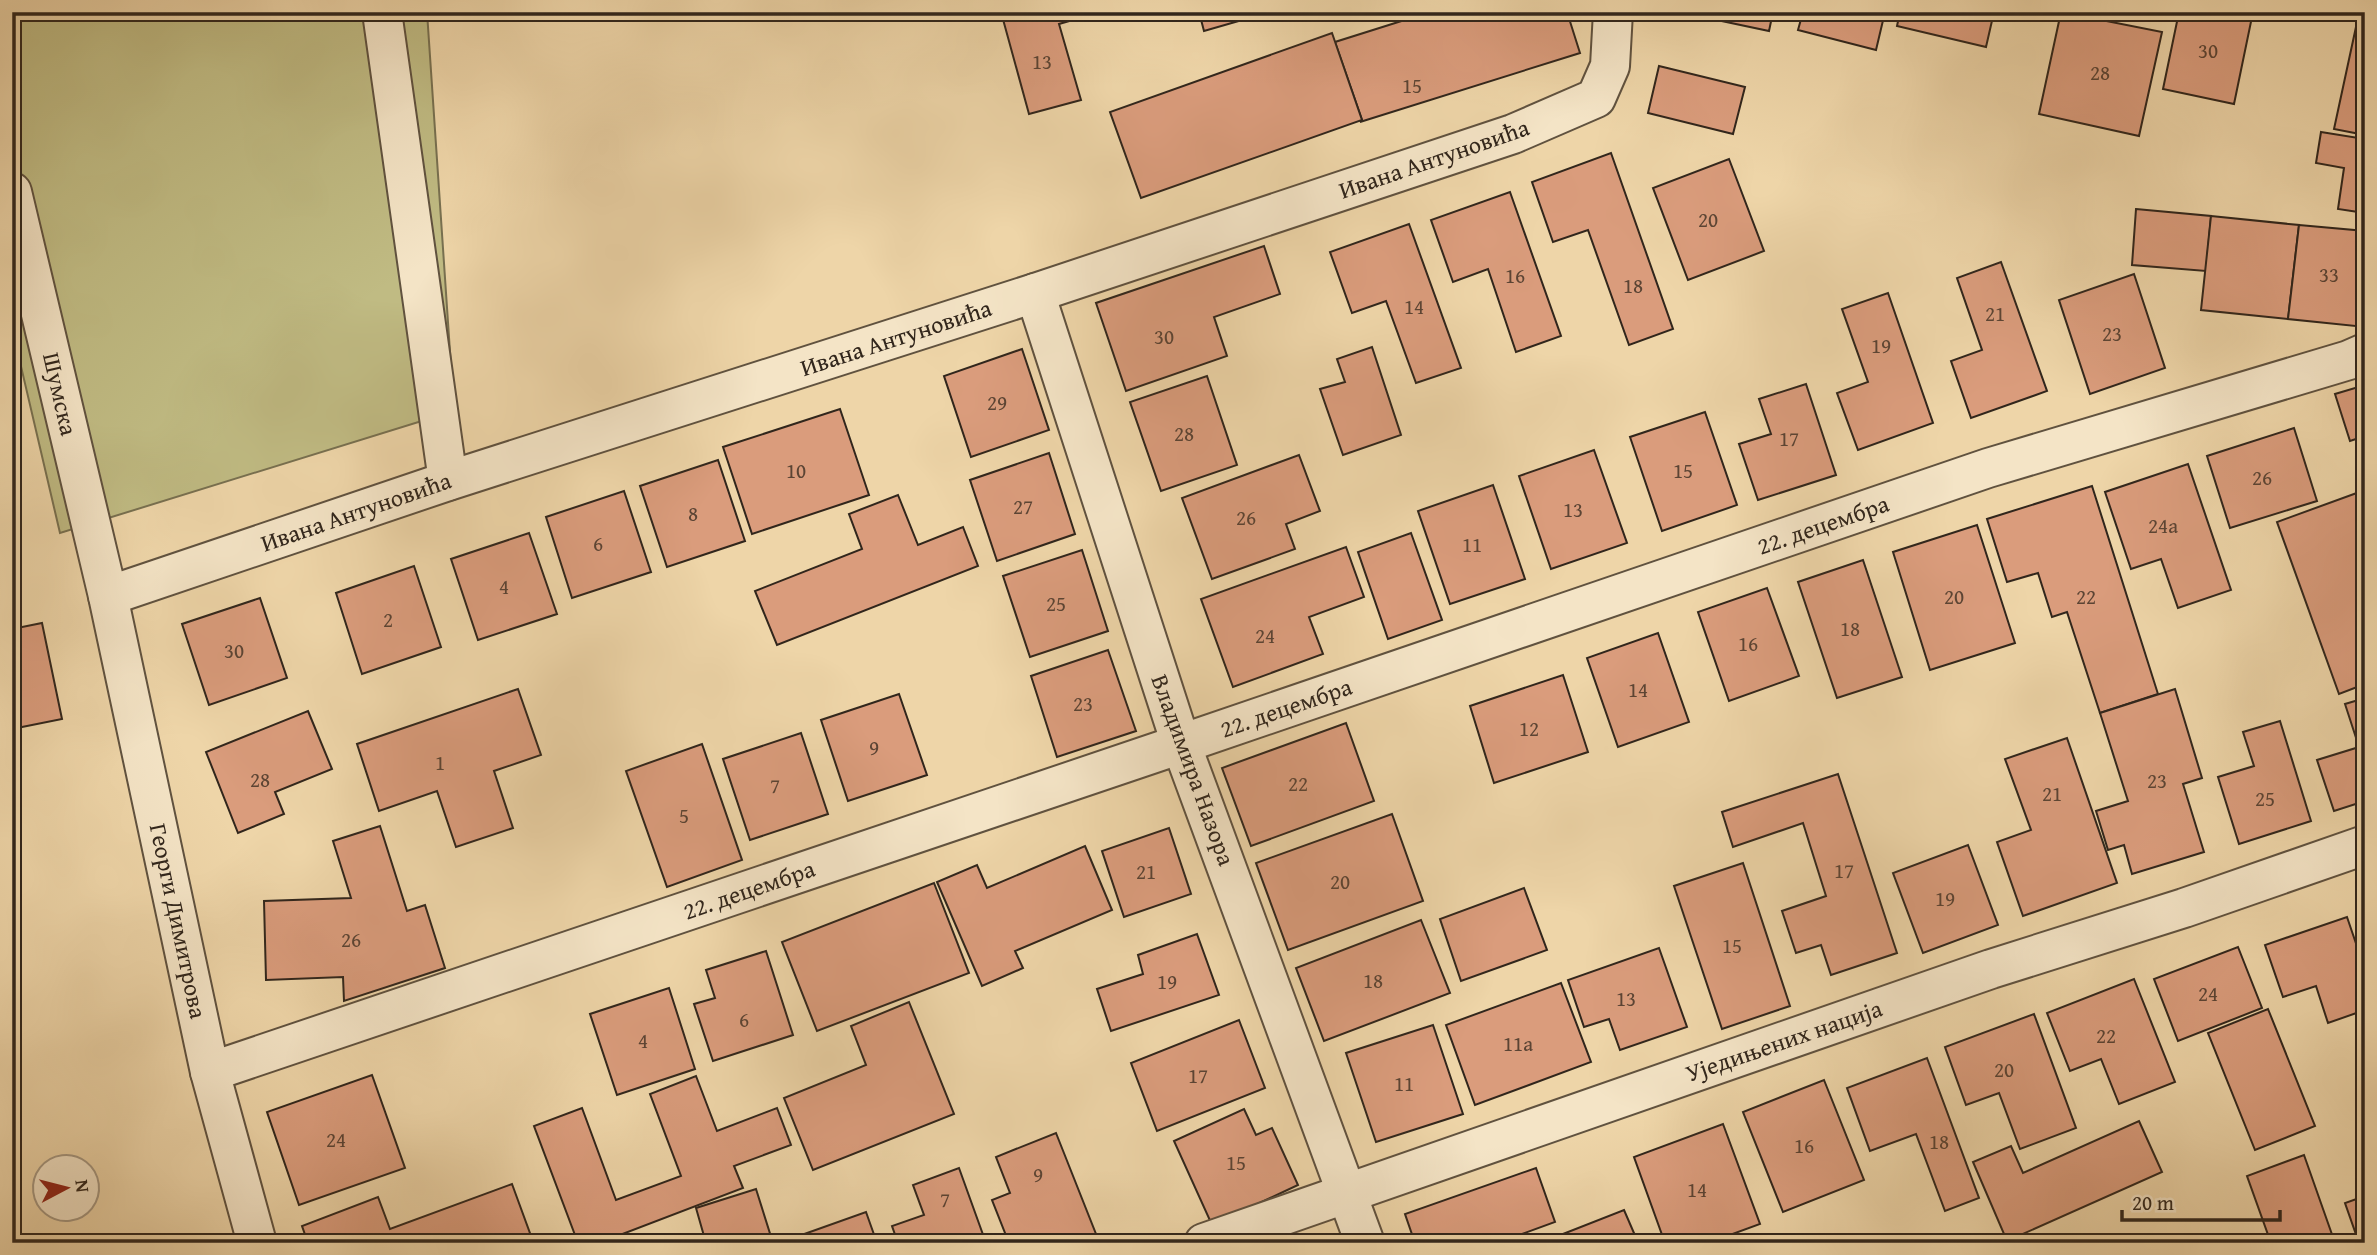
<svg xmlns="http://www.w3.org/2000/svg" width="2377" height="1255" font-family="'Gentium Book Plus',serif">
<rect width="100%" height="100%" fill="#eed5a8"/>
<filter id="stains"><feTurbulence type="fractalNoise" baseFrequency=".00286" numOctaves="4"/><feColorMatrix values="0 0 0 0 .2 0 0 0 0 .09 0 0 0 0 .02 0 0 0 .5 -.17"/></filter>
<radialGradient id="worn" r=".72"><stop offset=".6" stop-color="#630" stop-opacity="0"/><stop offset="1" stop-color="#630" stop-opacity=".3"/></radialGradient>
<path fill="#c0bb83" stroke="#787050" stroke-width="2" d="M 12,12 L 427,12 L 454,411 L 60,533 L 12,328 Z"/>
<g fill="#da9c7c" stroke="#31261c" stroke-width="2">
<path d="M 1001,12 L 1089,12 L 1090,15 L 1059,24 L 1081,100 L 1029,114 Z"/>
<path d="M 1199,12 L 1270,12 L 1204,31 Z"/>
<path d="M 1430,12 L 1567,12 L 1580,53 L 1360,122 L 1362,120 L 1335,42 Z"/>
<path d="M 1679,12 L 1773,12 L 1769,31 Z"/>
<path d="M 1803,12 L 1885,12 L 1876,50 L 1798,30 Z"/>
<path d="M 1900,12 L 1994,12 L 1986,47 L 1897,26 Z"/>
<path d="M 2061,12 L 2162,32 L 2139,136 L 2039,114 Z"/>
<path d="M 2179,12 L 2253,12 L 2234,104 L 2163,89 Z"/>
<path d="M 2359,13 L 2365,14 L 2365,135 L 2334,129 Z"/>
<path d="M 1332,33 L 1362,120 L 1141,198 L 1110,112 Z"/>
<path d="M 1659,66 L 1745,87 L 1733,134 L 1648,113 Z"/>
<path d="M 2321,132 L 2365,139 L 2365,213 L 2338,209 L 2344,168 L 2316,163 Z"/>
<path d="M 1611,153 L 1673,329 L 1629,345 L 1588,230 L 1553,242 L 1532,182 Z"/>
<path d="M 1729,159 L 1764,251 L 1688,280 L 1653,188 Z"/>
<path d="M 1510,192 L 1561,336 L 1516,352 L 1488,269 L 1453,282 L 1431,220 Z"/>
<path d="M 2136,209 L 2211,216 L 2206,271 L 2132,265 Z"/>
<path d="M 2211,216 L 2299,225 L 2288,319 L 2201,310 Z"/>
<path d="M 1409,224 L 1461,368 L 1416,383 L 1386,301 L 1352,313 L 1330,252 Z"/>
<path d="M 2299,225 L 2365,231 L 2365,327 L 2288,319 Z"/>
<path d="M 1264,246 L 1280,294 L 1214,317 L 1227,356 L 1126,391 L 1096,303 Z"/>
<path d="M 2001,262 L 2047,391 L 1971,418 L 1951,361 L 1982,350 L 1957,278 Z"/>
<path d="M 2134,274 L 2165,368 L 2090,394 L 2059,300 Z"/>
<path d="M 1888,293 L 1933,423 L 1858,450 L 1837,393 L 1868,382 L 1842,309 Z"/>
<path d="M 1372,347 L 1401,435 L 1343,455 L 1320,389 L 1345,382 L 1337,359 Z"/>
<path d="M 1022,349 L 1049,430 L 971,457 L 944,376 Z"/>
<path d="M 1207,376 L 1237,465 L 1161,491 L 1130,402 Z"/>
<path d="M 1806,384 L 1836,475 L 1758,500 L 1739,444 L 1771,434 L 1759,399 Z"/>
<path d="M 2365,385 L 2365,436 L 2350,441 L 2335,394 Z"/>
<path d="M 840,409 L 869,495 L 752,534 L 723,447 Z"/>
<path d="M 1705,412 L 1737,505 L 1662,531 L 1630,437 Z"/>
<path d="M 2294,428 L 2317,501 L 2230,528 L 2207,456 Z"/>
<path d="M 1594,450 L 1627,543 L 1551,569 L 1519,476 Z"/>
<path d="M 1049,453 L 1075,534 L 997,561 L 970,480 Z"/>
<path d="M 1299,455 L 1320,511 L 1286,524 L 1295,549 L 1212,579 L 1182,498 Z"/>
<path d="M 718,460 L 745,541 L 667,567 L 640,486 Z"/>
<path d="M 2188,464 L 2231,590 L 2178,608 L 2161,559 L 2131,569 L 2105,492 Z"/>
<path d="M 1493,485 L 1525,579 L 1450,604 L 1418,511 Z"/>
<path d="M 2092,486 L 2158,694 L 2100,713 L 2067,612 L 2052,617 L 2038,573 L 2007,582 L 1987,519 Z"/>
<path d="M 2365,490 L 2365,684 L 2339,694 L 2277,522 Z"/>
<path d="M 624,491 L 651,572 L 572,598 L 546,517 Z"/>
<path d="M 898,495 L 918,545 L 963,527 L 978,566 L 777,645 L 755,591 L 862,549 L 849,514 Z"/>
<path d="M 1977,525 L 2015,643 L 1930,670 L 1893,552 Z"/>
<path d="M 529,533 L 557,614 L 478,640 L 451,559 Z"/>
<path d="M 1411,533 L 1442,620 L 1388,639 L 1358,552 Z"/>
<path d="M 1346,547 L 1364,597 L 1309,617 L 1323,654 L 1233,687 L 1201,599 Z"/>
<path d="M 1082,550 L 1108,631 L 1030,657 L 1003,576 Z"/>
<path d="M 1863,560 L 1902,677 L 1837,698 L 1798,582 Z"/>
<path d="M 414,566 L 441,647 L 362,674 L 336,593 Z"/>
<path d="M 1767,588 L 1799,676 L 1729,701 L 1698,612 Z"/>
<path d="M 260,598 L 287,678 L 209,705 L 182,624 Z"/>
<path d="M 42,623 L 62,719 L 12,729 L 12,629 Z"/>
<path d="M 1658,633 L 1689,722 L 1618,747 L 1587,658 Z"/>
<path d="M 1108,650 L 1136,731 L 1057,757 L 1031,676 Z"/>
<path d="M 1563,675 L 1588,752 L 1494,783 L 1470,706 Z"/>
<path d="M 518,689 L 541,755 L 494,771 L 513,828 L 456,847 L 437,791 L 379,811 L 357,744 Z"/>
<path d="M 2175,689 L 2202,778 L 2183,784 L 2204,852 L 2132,874 L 2124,845 L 2108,850 L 2096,811 L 2128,801 L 2100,713 Z"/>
<path d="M 899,694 L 927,775 L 848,801 L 821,720 Z"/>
<path d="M 2365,698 L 2365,801 L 2334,811 L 2317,760 L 2359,747 L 2345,704 Z"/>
<path d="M 308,711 L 332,769 L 275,792 L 284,814 L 238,833 L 206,752 Z"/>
<path d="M 2280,721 L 2311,821 L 2239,844 L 2218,777 L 2254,766 L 2243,732 Z"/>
<path d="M 1346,723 L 1374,801 L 1251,846 L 1222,768 Z"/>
<path d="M 801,733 L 828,814 L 750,840 L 723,759 Z"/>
<path d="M 2067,738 L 2117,883 L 2023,916 L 1997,842 L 2031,830 L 2005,759 Z"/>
<path d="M 702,744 L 742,860 L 667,887 L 626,771 Z"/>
<path d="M 1838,774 L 1897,953 L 1831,975 L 1821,945 L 1796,953 L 1782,911 L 1826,896 L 1803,823 L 1733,847 L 1722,812 Z"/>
<path d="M 1392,814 L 1423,901 L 1288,950 L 1256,863 Z"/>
<path d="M 380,826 L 407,911 L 425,905 L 445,968 L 344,1001 L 343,977 L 266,980 L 264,901 L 351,898 L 333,841 Z"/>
<path d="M 1169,828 L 1191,894 L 1124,917 L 1102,851 Z"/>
<path d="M 1968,845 L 1998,925 L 1923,953 L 1893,873 Z"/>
<path d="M 1085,846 L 1112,910 L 1015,951 L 1023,968 L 982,986 L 937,882 L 977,865 L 987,888 Z"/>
<path d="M 1743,863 L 1790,1006 L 1722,1029 L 1674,886 Z"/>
<path d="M 934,883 L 969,973 L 817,1031 L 782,942 Z"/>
<path d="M 1524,888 L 1547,950 L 1461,981 L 1440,919 Z"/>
<path d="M 2347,917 L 2365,970 L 2365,1010 L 2328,1023 L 2316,986 L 2283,997 L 2265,945 Z"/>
<path d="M 1421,920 L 1450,993 L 1324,1041 L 1296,968 Z"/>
<path d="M 1197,934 L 1219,995 L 1111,1031 L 1097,989 L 1143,974 L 1138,955 Z"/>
<path d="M 2238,947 L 2262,1008 L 2178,1041 L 2154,979 Z"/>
<path d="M 1659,948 L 1687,1027 L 1620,1050 L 1609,1019 L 1584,1027 L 1568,980 Z"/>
<path d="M 766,951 L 793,1035 L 713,1061 L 694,1004 L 715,998 L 706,970 Z"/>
<path d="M 2134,979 L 2175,1082 L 2119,1104 L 2101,1059 L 2070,1071 L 2047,1013 Z"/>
<path d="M 1561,983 L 1591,1062 L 1475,1105 L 1446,1025 Z"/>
<path d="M 669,988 L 695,1069 L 617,1095 L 590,1014 Z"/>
<path d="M 909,1002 L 954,1114 L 813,1170 L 784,1098 L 866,1065 L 851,1026 Z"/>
<path d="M 2268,1009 L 2315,1126 L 2255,1150 L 2208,1033 Z"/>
<path d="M 2034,1014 L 2076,1128 L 2020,1149 L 1999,1093 L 1966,1105 L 1945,1047 Z"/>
<path d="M 1239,1020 L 1265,1088 L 1157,1131 L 1131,1063 Z"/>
<path d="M 1433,1025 L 1463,1114 L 1376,1142 L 1346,1053 Z"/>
<path d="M 1927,1058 L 1979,1198 L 1945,1211 L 1916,1134 L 1870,1151 L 1847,1088 Z"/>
<path d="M 372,1075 L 405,1168 L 299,1205 L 267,1112 Z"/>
<path d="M 696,1076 L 717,1131 L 777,1108 L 791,1145 L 734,1166 L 743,1188 L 599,1243 L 578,1243 L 534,1126 L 582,1108 L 616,1200 L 681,1176 L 650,1094 Z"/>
<path d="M 1824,1080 L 1864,1180 L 1783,1212 L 1743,1112 Z"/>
<path d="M 1244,1109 L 1256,1135 L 1272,1128 L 1298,1185 L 1212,1225 L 1174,1141 Z"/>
<path d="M 2139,1121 L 2162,1172 L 2007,1241 L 1973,1162 L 2011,1146 L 2023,1173 Z"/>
<path d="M 1723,1124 L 1760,1224 L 1708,1243 L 1665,1243 L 1634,1157 Z"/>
<path d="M 1056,1133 L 1096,1234 L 1076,1243 L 1009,1243 L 992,1200 L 1010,1193 L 996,1157 Z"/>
<path d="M 2304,1155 L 2335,1243 L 2271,1243 L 2247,1176 Z"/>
<path d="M 959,1168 L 986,1243 L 898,1243 L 892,1226 L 924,1215 L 913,1185 Z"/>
<path d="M 1536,1168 L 1555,1222 L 1497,1243 L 1415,1243 L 1405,1214 Z"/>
<path d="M 512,1184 L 531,1236 L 512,1243 L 308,1243 L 302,1226 L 378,1197 L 390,1229 Z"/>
<path d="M 756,1189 L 773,1243 L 706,1243 L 696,1208 Z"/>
<path d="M 2365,1196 L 2365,1243 L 2359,1243 L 2345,1203 Z"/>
<path d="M 1624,1210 L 1637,1240 L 1630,1243 L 1540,1243 Z"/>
<path d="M 866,1212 L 877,1243 L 779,1243 Z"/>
</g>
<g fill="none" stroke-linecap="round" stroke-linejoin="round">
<defs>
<g id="minor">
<path d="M 382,12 L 448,481"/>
<path d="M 12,192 L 108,596 L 210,1072 L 257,1243"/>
<path d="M 1035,293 L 1181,744 L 1365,1243"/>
<path d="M 108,596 L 448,481 L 1035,293 L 1513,134 L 1596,98 L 1610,66 L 1613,12"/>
<path d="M 210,1072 L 1181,744 L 1988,468 L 2349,360 L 2365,353"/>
<path d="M 1204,1243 L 1991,969 L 2184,908 L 2365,845"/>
</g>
</defs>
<use href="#minor" stroke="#60523f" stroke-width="42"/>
<use href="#minor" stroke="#f4e4c6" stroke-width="38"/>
</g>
<g text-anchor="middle" stroke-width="6" stroke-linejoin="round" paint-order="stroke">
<g font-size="21" fill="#5b4434">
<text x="2208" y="58">30</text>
<text x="1042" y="69">13</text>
<text x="2100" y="80">28</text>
<text x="1412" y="93">15</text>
<text x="1708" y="227">20</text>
<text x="2329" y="282">33</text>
<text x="1515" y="283">16</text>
<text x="1633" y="293">18</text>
<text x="1414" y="314">14</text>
<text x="1995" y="321">21</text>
<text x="2112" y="341">23</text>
<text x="1164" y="344">30</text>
<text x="1881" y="353">19</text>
<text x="997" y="410">29</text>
<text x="1184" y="441">28</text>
<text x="1789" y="446">17</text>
<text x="796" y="478">10</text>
<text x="1683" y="478">15</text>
<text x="2262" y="485">26</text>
<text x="1023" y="514">27</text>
<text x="1573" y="517">13</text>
<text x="693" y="521">8</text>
<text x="1246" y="525">26</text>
<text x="2163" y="533">24a</text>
<text x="598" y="551">6</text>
<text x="1472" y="552">11</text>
<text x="504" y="594">4</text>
<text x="1954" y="604">20</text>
<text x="2086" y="604">22</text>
<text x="1056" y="611">25</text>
<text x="388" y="627">2</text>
<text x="1850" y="636">18</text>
<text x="1265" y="643">24</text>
<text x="1748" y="651">16</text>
<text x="234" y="658">30</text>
<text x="1638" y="697">14</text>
<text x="1083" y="711">23</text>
<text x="1529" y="736">12</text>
<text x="874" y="755">9</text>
<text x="440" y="770">1</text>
<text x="260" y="787">28</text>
<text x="2157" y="788">23</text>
<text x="1298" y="791">22</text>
<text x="775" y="793">7</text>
<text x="2052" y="801">21</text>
<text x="2265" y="806">25</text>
<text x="684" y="823">5</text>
<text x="1844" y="878">17</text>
<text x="1146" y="879">21</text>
<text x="1340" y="889">20</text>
<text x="1945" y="906">19</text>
<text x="351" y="947">26</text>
<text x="1732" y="953">15</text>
<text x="1373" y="988">18</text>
<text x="1167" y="989">19</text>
<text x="2208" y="1001">24</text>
<text x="1626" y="1006">13</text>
<text x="744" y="1027">6</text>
<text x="2106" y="1043">22</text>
<text x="643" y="1048">4</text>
<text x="1518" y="1051">11a</text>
<text x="2004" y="1077">20</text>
<text x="1198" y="1083">17</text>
<text x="1404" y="1091">11</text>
<text x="336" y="1147">24</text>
<text x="1939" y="1149">18</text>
<text x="1804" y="1153">16</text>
<text x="1236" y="1170">15</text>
<text x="1038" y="1182">9</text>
<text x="1697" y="1197">14</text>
<text x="945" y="1207">7</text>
</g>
<g font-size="24" fill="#31261c" stroke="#f4e4c6">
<text transform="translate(1434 159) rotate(-19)" y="8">Ивана Антуновића</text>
<text transform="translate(896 338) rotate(-18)" y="8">Ивана Антуновића</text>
<text transform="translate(60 394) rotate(77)" y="8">Шумска</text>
<text transform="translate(356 512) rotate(-19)" y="8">Ивана Антуновића</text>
<text transform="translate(1823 525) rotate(-19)" y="8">22. децембра</text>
<text transform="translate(1286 708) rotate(-19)" y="8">22. децембра</text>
<text transform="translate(1193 770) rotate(70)" y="8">Владимира Назора</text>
<text transform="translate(749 890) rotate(-19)" y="8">22. децембра</text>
<text transform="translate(178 921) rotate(78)" y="8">Георги Димитрова</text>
<text transform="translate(1784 1041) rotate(-19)" y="8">Уједињених нација</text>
</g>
</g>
<rect width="2377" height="1255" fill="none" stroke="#eed5a8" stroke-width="42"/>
<rect x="14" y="14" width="2349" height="1227" fill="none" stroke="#31261c" stroke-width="3.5"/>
<rect x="21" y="21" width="2335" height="1213" fill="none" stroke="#31261c" stroke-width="2"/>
<g transform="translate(66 1188) rotate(83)"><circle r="33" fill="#f4e4c6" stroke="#a69882" stroke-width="2"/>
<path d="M0-5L12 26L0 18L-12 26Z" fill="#8f2418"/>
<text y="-10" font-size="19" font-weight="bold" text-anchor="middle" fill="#31261c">N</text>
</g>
<path d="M2122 1210v10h158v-10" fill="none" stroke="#31261c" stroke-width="3.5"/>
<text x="2132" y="1210" font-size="21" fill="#31261c" stroke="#f4e4c6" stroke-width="5" paint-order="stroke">20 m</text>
<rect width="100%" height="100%" filter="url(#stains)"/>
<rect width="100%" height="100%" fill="url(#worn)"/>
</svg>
